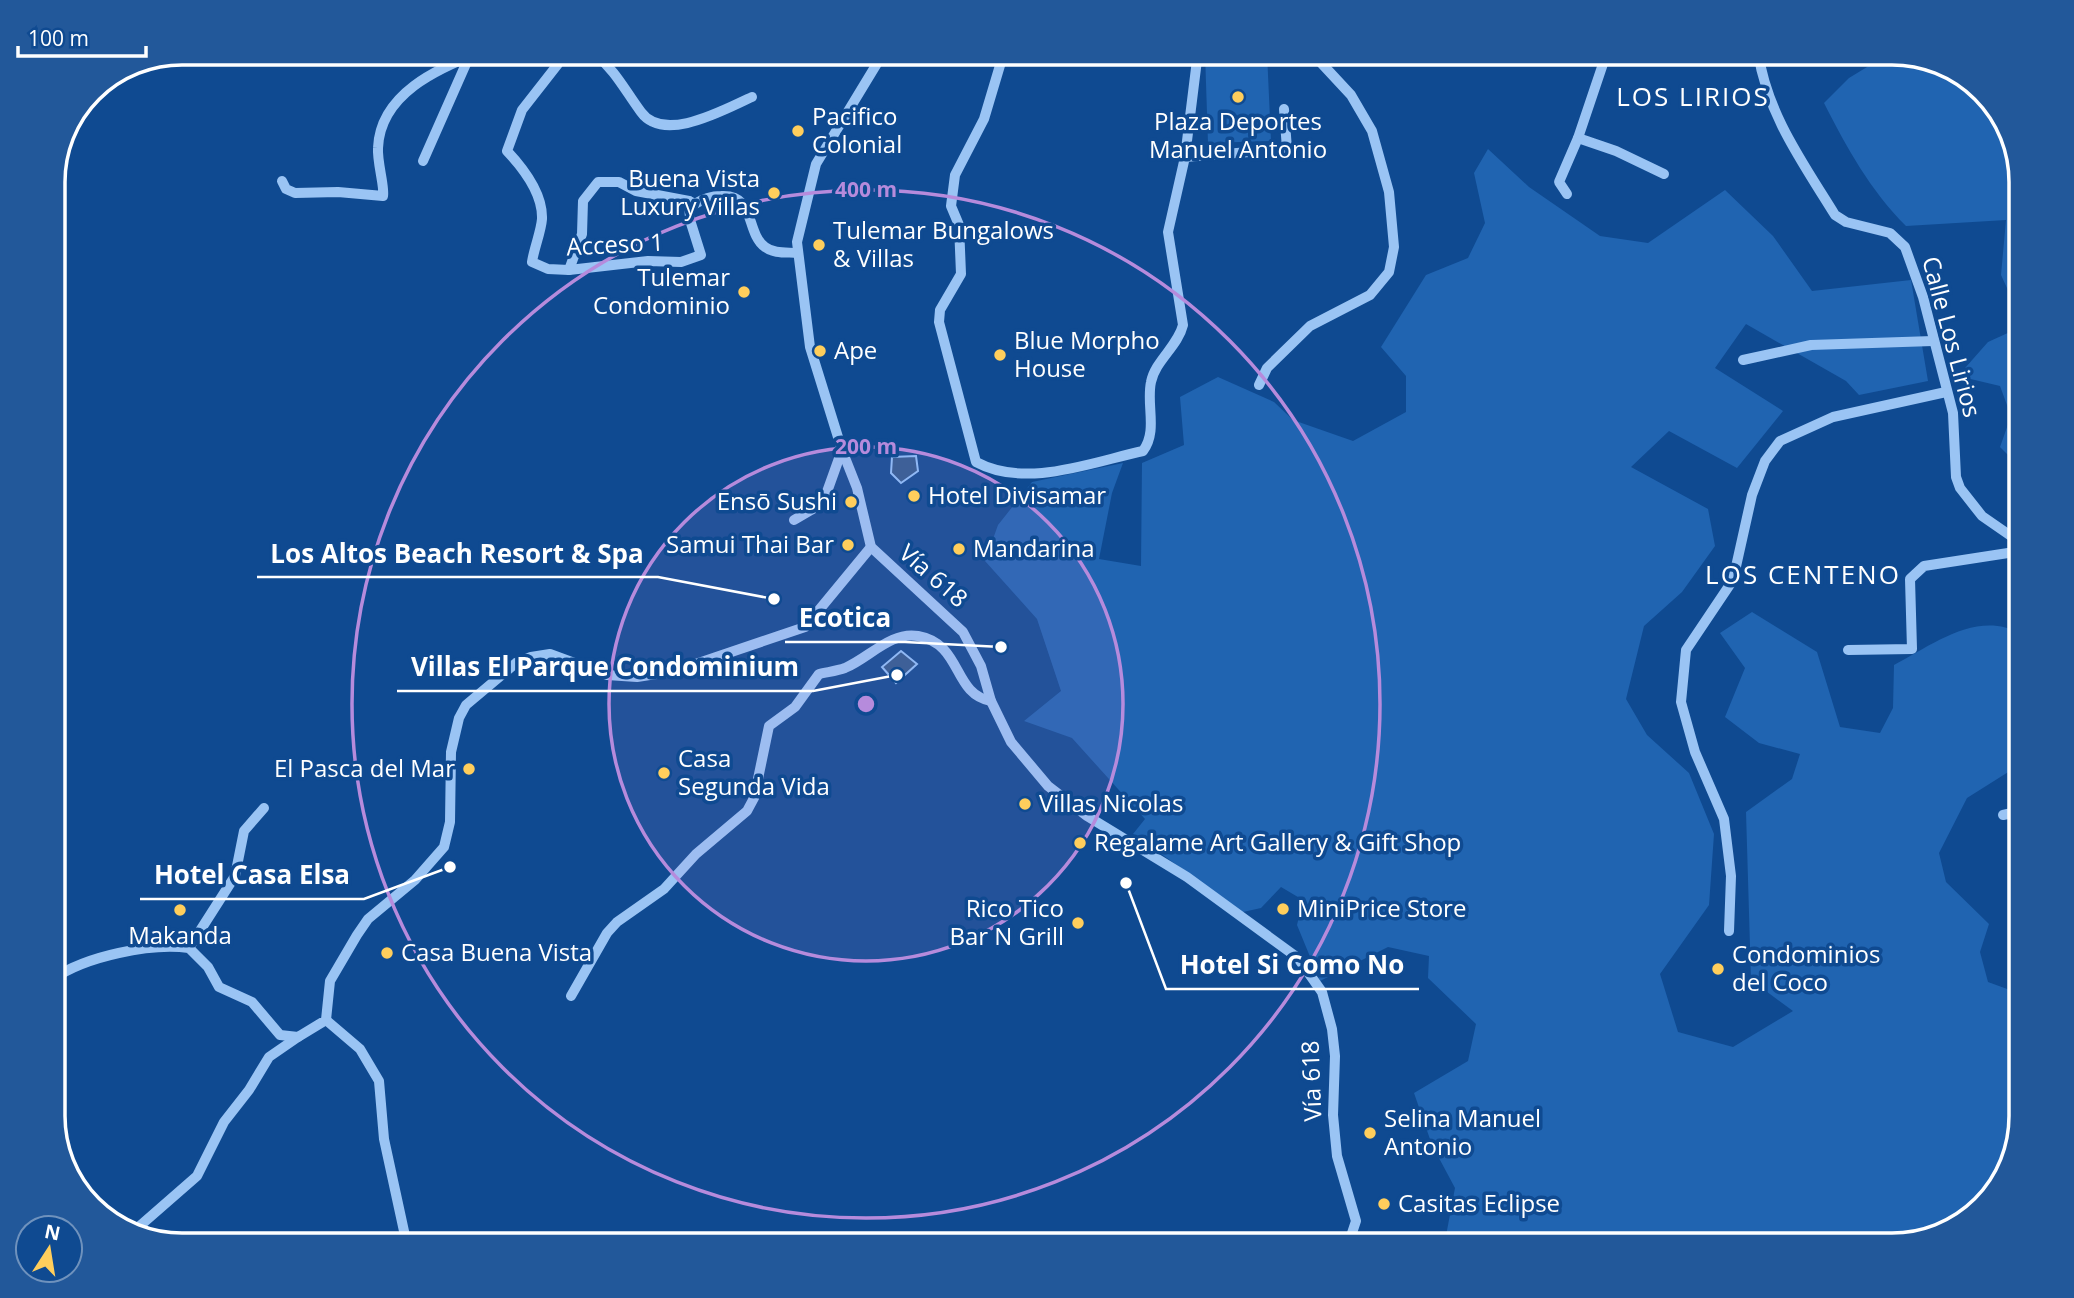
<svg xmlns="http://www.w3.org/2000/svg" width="2074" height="1298" font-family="'Open Sans',sans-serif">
<rect width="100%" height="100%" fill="#0f4a91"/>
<g fill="#2064b1">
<path d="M 1205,53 L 1267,53 L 1271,141 L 1208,143 Z"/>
<path d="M 1890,53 L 1964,74 L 2004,117 L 2021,181 L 2021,296 L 2013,301 L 2001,275 L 2006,220 L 1906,226 C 1870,190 1847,148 1824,103 L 1849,78 Z"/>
<path d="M 1488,149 L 1529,187 L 1600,236 L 1648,243 L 1725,190 L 1773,236 L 1812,291 L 1911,280 L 1928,381 L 1859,395 L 1846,381 L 1746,324 L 1715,368 L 1783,411 L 1737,468 L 1669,431 L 1631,467 L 1708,509 L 1715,546 L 1682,592 L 1644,626 L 1626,699 L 1647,735 L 1689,773 L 1714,834 L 1709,905 L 1660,974 L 1678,1032 L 1733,1047 L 1793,1011 L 1751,980 L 1746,812 L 1792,779 L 1800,754 L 1759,743 L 1725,717 L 1745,668 L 1720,633 L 1752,612 L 1817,652 L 1840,727 L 1880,733 L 1893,708 L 1894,665 C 1932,645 1978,609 2021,634 L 2021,764 L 1967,798 L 1939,853 L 1946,882 L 1989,924 L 1980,952 L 1988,982 L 2021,994 L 2021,1117 L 2000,1188 L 1957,1228 L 1893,1245 L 1441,1245 L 1445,1241 L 1455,1188 L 1432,1145 L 1414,1093 L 1468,1061 L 1476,1024 L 1428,978 L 1429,956 L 1388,947 L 1320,981 L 1297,925 L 1303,900 L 1281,887 L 1261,908 L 1243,912 L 1133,834 L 1145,819 L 1072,738 L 1024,721 L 1061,691 L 1037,619 L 985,561 L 998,525 L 1032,482 L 1123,463 L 1112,493 L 1099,559 L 1141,566 L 1142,463 L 1184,445 L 1180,397 L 1218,377 L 1274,402 L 1293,420 L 1353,441 L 1406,412 L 1406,376 L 1381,347 L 1426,275 L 1468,258 L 1485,223 L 1474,173 Z"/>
<path d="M 2021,327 L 2021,468 L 2000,447 L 2011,416 L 2000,386 L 1958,376 L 1988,342 Z"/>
</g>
<g fill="#2e5a8f" stroke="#8bbff8" stroke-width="2">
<path d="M 916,456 L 918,471 L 901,483 L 891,473 L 892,457 Z"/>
<path d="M 901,651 L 917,664 L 896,683 L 882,667 Z"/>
</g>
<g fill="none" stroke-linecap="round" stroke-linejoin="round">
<g stroke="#9ac4f4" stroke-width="10">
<path d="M 593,52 C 616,71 624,89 641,112 C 664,144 725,109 752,97"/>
<path d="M 884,52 L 816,164 L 797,242 L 810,347 L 842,450 L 857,488 L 871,547 L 963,632 L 981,666 L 991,701 L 1011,742 L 1048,786 L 1087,816 L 1187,877 L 1298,958 L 1322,992 L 1332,1029 L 1335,1056 L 1333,1115 L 1337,1156 L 1356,1221 L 1351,1236 L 1342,1245"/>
<path d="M 1004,52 L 984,119 L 955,175 L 951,206 L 959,225 L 961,274 L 940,310 L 939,322 L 976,462 C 1026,489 1092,462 1143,451 C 1158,431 1146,405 1151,382 C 1155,361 1178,346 1183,325 L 1168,232 L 1185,157 L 1198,52"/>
<path d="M 1758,52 C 1767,114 1803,163 1835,215 L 1846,222 L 1890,233 L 1905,247 L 1923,297 L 1953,413 L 1956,477 L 1960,488 L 1982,516 L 2021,543"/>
<path d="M 557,53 L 558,64 L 522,110 L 507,151 C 523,168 543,193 542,219 C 541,232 534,248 532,262 L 548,269 L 569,270 L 648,261 L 681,262 L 701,255 L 690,220 L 689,201 L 695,204 C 704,198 711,196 721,196 C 756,194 745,232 765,247 C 774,254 787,252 798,253"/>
<path d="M 1578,138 L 1616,151 L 1664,174"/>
<path d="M 1185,157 L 1287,149 L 1284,109"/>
<path d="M 423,161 L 469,57"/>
<path d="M 282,181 L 286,189 L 295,193 L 338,192 L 383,196 C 385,188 377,162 378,148 C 380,94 438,68 481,52"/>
<path d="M 1567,194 L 1559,182 L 1578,138 L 1607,52"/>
<path d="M 569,270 L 582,234 L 583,201 L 598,182 L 619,182 L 636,191 L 689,201"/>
<path d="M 1743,360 L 1811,345 L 1933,341"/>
<path d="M 1259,385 L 1267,368 L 1310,326 L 1370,295 L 1389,272 L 1394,247 L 1389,192 L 1372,131 L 1351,95 L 1311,52"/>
<path d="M 794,520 L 823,503 L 842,450"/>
<path d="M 1848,650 L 1912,649 L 1910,579 L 1924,566 L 2021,551"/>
<path d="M 2003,815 L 2021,811"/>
<path d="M 1729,931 L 1731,876 L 1724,819 L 1695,752 L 1681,702 L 1686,650 L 1733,580 L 1752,495 L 1765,461 L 1780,441 L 1833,417 L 1946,392"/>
<path d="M 189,948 L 235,876 L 244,831 L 264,808"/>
<path d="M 53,979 C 86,956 150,943 189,948 L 208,967 L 219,987 L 252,1002 L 280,1035 L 298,1037 L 326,1020 L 330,981 L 357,935 L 368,919 L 415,880 L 444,847 L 450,822 L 451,752 L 459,718 L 466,705 L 516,663 L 531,657 L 550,654 L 607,675 L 637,677 L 675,671 L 805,627 L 871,547"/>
<path d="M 571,996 L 607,933 L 617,922 L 664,889 L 696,854 L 747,811 L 754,798 L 769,726 L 795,707 L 819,674 C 827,672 837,671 845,668 C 869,658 891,631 918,636 C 963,644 952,694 991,701"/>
<path d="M 326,1020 L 360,1049 L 379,1081 L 384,1139 L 407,1245"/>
<path d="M 134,1231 L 197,1176 L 224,1122 L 249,1090 L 269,1057 L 298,1037"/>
</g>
</g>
<circle cx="866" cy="704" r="257" fill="#b68bdc" fill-opacity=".12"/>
<g fill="none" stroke="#b68bdc" stroke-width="3.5">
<circle cx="866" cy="704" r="257"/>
<circle cx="866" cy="704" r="514"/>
</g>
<g fill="#ffce5c" stroke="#0f4a91" stroke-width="2.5">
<circle cx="1238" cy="97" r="7"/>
<circle cx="798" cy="131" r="7"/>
<circle cx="774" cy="193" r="7"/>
<circle cx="819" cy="245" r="7"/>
<circle cx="744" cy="292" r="7"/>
<circle cx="820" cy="351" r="7"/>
<circle cx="1000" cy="355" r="7"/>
<circle cx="914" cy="496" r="7"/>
<circle cx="851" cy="502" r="7"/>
<circle cx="848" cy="545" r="7"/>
<circle cx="959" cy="549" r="7"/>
<circle cx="469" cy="769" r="7"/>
<circle cx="664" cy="773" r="7"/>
<circle cx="1025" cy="804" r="7"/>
<circle cx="1080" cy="843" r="7"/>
<circle cx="1283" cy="909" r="7"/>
<circle cx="180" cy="910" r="7"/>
<circle cx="1078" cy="923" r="7"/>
<circle cx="387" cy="953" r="7"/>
<circle cx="1718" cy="969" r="7"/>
<circle cx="1370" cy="1133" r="7"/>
<circle cx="1384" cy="1204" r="7"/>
</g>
<g text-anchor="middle" stroke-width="7" stroke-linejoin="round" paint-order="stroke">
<g font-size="24" fill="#fff" stroke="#0f4a91" text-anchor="start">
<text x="812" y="125">Pacifico<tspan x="812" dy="28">Colonial</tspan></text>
<text x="1238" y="130" text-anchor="middle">Plaza Deportes<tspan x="1238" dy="28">Manuel Antonio</tspan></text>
<text x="760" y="187" text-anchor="end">Buena Vista<tspan x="760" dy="28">Luxury Villas</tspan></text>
<text x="833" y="239">Tulemar Bungalows<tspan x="833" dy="28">&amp; Villas</tspan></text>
<text x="730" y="286" text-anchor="end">Tulemar<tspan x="730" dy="28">Condominio</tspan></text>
<text x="1014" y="349">Blue Morpho<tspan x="1014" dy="28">House</tspan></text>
<text x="834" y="359">Ape</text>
<text x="928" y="504">Hotel Divisamar</text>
<text x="837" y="510" text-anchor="end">Ensō Sushi</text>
<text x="834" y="553" text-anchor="end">Samui Thai Bar</text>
<text x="973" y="557">Mandarina</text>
<text x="678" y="767">Casa<tspan x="678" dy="28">Segunda Vida</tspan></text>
<text x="455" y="777" text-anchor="end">El Pasca del Mar</text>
<text x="1039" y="812">Villas Nicolas</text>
<text x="1094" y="851">Regalame Art Gallery &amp; Gift Shop</text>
<text x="1064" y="917" text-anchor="end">Rico Tico<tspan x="1064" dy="28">Bar N Grill</tspan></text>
<text x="1297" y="917">MiniPrice Store</text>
<text x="180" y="944" text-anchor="middle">Makanda</text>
<text x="401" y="961">Casa Buena Vista</text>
<text x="1732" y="963">Condominios<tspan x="1732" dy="28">del Coco</tspan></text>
<text x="1384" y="1127">Selina Manuel<tspan x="1384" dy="28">Antonio</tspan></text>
<text x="1398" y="1212">Casitas Eclipse</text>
</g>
<g font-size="24" fill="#fff" stroke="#0f4a91">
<text transform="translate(615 245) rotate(-3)" y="8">Acceso 1</text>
<text transform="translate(1951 337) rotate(75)" y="8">Calle Los Lirios</text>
<text transform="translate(933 576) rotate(41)" y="8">Vía 618</text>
<text transform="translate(1312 1081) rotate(-92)" y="8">Vía 618</text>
</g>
<g font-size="26" letter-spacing="2" fill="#fff" stroke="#0f4a91">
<text x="1693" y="106">LOS LIRIOS</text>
<text x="1803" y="584">LOS CENTENO</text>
</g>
</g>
<path d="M0 0H2074V1298H0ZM182 65H1892A117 117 0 0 1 2009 182V1116A117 117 0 0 1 1892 1233H182A117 117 0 0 1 65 1116V182A117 117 0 0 1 182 65Z" fill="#22589a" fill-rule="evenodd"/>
<path fill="none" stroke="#fff" stroke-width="3.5" d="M182 65H1892A117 117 0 0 1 2009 182V1116A117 117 0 0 1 1892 1233H182A117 117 0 0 1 65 1116V182A117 117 0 0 1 182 65Z"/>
<circle cx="866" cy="704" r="10" fill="#b68bdc" stroke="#0f4a91" stroke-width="3.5"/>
<g font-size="21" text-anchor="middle" font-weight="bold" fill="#b68bdc" stroke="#0f4a91" stroke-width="7" stroke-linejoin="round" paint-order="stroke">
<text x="866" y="197">400 m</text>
<text x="866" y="454">200 m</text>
</g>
<path fill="none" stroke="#fff" stroke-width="2.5" d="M774 599L658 577H257M1001 647L905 642H785M897 675L813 691H397M450 867L364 899H140M1126 883L1166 989H1419"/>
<g fill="#fff" stroke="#0f4a91" stroke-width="2.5">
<circle cx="774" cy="599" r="7"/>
<circle cx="1001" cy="647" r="7"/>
<circle cx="897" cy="675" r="7"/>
<circle cx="450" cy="867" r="7"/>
<circle cx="1126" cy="883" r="7"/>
</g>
<g font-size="26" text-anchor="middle" font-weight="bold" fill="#fff" stroke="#0f4a91" stroke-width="7" stroke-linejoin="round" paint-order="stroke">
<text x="457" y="563">Los Altos Beach Resort &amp; Spa</text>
<text x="845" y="627">Ecotica</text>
<text x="605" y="676">Villas El Parque Condominium</text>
<text x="252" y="884">Hotel Casa Elsa</text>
<text x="1292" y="974">Hotel Si Como No</text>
</g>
<g transform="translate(49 1249) rotate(12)"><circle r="33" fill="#0f4a91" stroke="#6f92bd" stroke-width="2"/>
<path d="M0-5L12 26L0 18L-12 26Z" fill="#ffce5c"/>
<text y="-10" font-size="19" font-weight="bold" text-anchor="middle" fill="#ffffff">N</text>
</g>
<path d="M18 46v10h128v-10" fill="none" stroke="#ffffff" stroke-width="3.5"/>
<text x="28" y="46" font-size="21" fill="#ffffff" stroke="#0f4a91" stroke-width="5" paint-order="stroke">100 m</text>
</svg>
